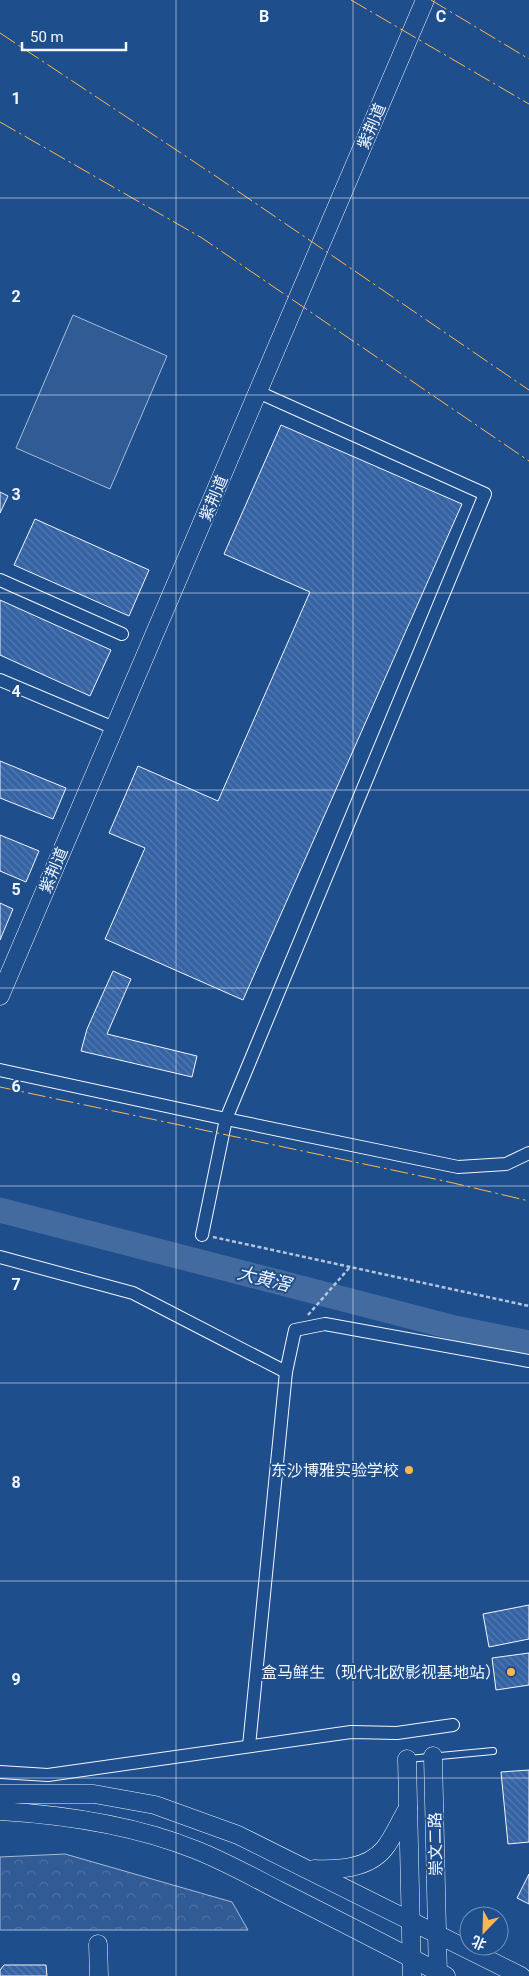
<svg xmlns="http://www.w3.org/2000/svg" width="529" height="1976" font-family="Roboto,'Noto Sans SC',sans-serif">
<defs>
<pattern id="forest-crowns" width="20" height="18" patternUnits="userSpaceOnUse" patternTransform="scale(1.25)"><rect width="20" height="18" fill="#305b95"/><path d="M2 6a3 3 0 1 1 6 0M12 15a3 3 0 1 1 6 0" fill="none" stroke="#4e73a5"/></pattern>
<pattern id="building-back-hatch" width="6" height="6" patternUnits="userSpaceOnUse" patternTransform="scale(1.25)"><rect width="6" height="6" fill="#3563a3"/><path d="M-1 5l2 2M0 0l6 6M5-1l2 2" fill="none" stroke="#537ab1"/></pattern>
</defs>
<rect width="100%" height="100%" fill="#1f4e8c"/>
<path fill="url(#forest-crowns)" stroke="#a8bbd7" d="M 65,1854 L 232,1902 L 248,1930 L 0,1930 L 0,1857 Z"/>
<path fill="#305b95" stroke="#a8bbd7" d="M 73,315 L 167,356 L 110,489 L 16,448 Z"/>
<g fill="none" stroke-linecap="round" stroke-linejoin="round">
<path stroke="#446ba0" stroke-width="25" d="M 0,1210 L 455,1328 L 529,1343"/>
</g>
<g fill="url(#building-back-hatch)" stroke="#f2f6ff">
<path d="M 281,425 L 462,504 L 243,1000 L 105,939 L 145,848 L 109,833 L 138,766 L 218,801 L 310,592 L 224,554 Z"/>
<path d="M 0,492 L 8,496 L 0,513 Z"/>
<path d="M 35,519 L 149,570 L 129,616 L 14,565 Z"/>
<path d="M 0,600 L 111,650 L 90,696 L 0,655 Z"/>
<path d="M 0,761 L 66,788 L 53,819 L 0,798 Z"/>
<path d="M 0,835 L 39,851 L 26,882 L 0,871 Z"/>
<path d="M 0,903 L 13,909 L 0,940 Z"/>
<path d="M 113,971 L 131,979 L 107,1034 L 197,1056 L 192,1077 L 81,1051 L 87,1029 Z"/>
<path d="M 529,1605 L 529,1639 L 489,1647 L 483,1614 Z"/>
<path d="M 529,1653 L 529,1685 L 496,1690 L 492,1658 Z"/>
<path d="M 529,1770 L 529,1842 L 508,1844 L 501,1772 Z"/>
<path d="M 529,1874 L 529,1904 L 517,1898 Z"/>
<path d="M 4,1965 L 46,1965 L 47,1976 L 0,1976 L 0,1970 Z"/>
</g>
<g fill="none" stroke-linecap="round" stroke-linejoin="round">
<defs>
<path id="lane" d="M 408,1759 L 493,1751"/>
<g id="street">
<path d="M 0,580 L 122,634"/>
<path d="M 0,680 L 114,728"/>
<path d="M 0,1070 L 226,1119 L 458,1167 L 506,1164 L 529,1153"/>
<path d="M 202,1235 L 226,1119 L 485,494 L 258,392"/>
<path d="M 0,1257 L 133,1293 L 286,1372"/>
<path d="M 249,1746 L 286,1372 L 295,1330 L 325,1324 L 529,1361"/>
<path d="M 0,1772 L 48,1775 L 351,1732 L 397,1733 L 453,1725"/>
</g>
<g id="secondary">
<path d="M 0,996 L 425,0"/>
<path d="M 433,1756 L 438,1976"/>
<path d="M 407,1759 L 412,1976"/>
<path d="M 0,1794 L 94,1794 L 155,1805 L 238,1835 L 521,1976"/>
<path d="M 0,1811 C 66,1815 134,1825 196,1850 C 224,1861 251,1876 278,1890 C 334,1918 390,1947 446,1976"/>
<path d="M 314,1869 C 338,1870 367,1869 384,1849 C 393,1838 400,1821 408,1808"/>
<path d="M 98,1944 L 99,1976"/>
</g>
</defs>
<use href="#lane" stroke="#f2f6ff" stroke-width="8"/>
<use href="#street" stroke="#f2f6ff" stroke-width="14"/>
<use href="#secondary" stroke="#f2f6ff" stroke-width="19"/>
<g stroke="#b3c4dc" stroke-width="2.5" stroke-dasharray="4 2.5" stroke-linecap="butt">
<path d="M 213,1237 L 529,1306"/>
<path d="M 308,1315 L 350,1267"/>
</g>
<use href="#lane" stroke="#1f4e8c" stroke-width="6"/>
<use href="#street" stroke="#1f4e8c" stroke-width="12"/>
<use href="#secondary" stroke="#1f4e8c" stroke-width="18"/>
<g stroke="#ffb74d" stroke-width="1" stroke-dasharray="18 4 2.5 4" stroke-linecap="butt">
<path d="M 351,0 L 529,104"/>
<path d="M 431,0 L 529,59"/>
<path d="M 0,33 L 217,177 L 529,390"/>
<path d="M 0,122 L 202,238 L 529,461"/>
<path d="M 0,1087 L 449,1182 L 529,1201"/>
</g>
</g>
<path fill="none" stroke="#f2f6ff" stroke-width="1" stroke-opacity="0.55" d="M 176,0 L 176,1976M 353,0 L 353,1976M 0,198 L 529,198M 0,395 L 529,395M 0,593 L 529,593M 0,790 L 529,790M 0,988 L 529,988M 0,1186 L 529,1186M 0,1383 L 529,1383M 0,1581 L 529,1581M 0,1778 L 529,1778"/>
<g fill="#ffb74d" stroke="#1f4e8c" stroke-width="2">
<circle cx="409" cy="1470" r="5"/>
<circle cx="511" cy="1672" r="5"/>
</g>
<g text-anchor="middle" stroke-width="4" stroke-linejoin="round" paint-order="stroke">
<g font-size="16" fill="#f2f6ff" stroke="#1f4e8c">
<text transform="translate(371 126) rotate(-67)" y="6">紫荆道</text>
<text transform="translate(213 498) rotate(-67)" y="6">紫荆道</text>
<text transform="translate(53 870) rotate(-67)" y="6">紫荆道</text>
<text transform="translate(435 1844) rotate(-91)" y="6">崇文二路</text>
</g>
<g font-size="16" fill="#f2f6ff" stroke="#1f4e8c" text-anchor="end">
<text x="399" y="1476">东沙博雅实验学校</text>
<text x="501" y="1678">盒马鲜生（现代北欧影视基地站）</text>
</g>
<g font-size="18" font-style="italic" fill="#f2f6ff" stroke="#1f4e8c">
<text transform="translate(264 1279) rotate(14)" y="6">大黄滘</text>
</g>
</g>
<g font-size="16" text-anchor="middle" font-weight="bold" fill="#f2f6ff" stroke="#1f4e8c" stroke-width="4" stroke-linejoin="round" paint-order="stroke">
<text x="264" y="22">B</text>
<text x="441" y="22">C</text>
<text x="16" y="104">1</text>
<text x="16" y="302">2</text>
<text x="16" y="500">3</text>
<text x="16" y="697">4</text>
<text x="16" y="895">5</text>
<text x="16" y="1092">6</text>
<text x="16" y="1290">7</text>
<text x="16" y="1488">8</text>
<text x="16" y="1685">9</text>
</g>
<g transform="translate(484 1931) rotate(203)"><circle r="24" fill="#1f4e8c" stroke="#7391ba"/>
<path d="M0-4L9 19L0 12L-9 19Z" fill="#ffb74d"/>
<text y="-8" font-size="14" font-weight="bold" text-anchor="middle" fill="#f2f6ff">北</text>
</g>
<path d="M22 42v8h104v-8" fill="none" stroke="#f2f6ff" stroke-width="2.5"/>
<text x="30" y="42" font-size="15" fill="#f2f6ff" stroke="#1f4e8c" stroke-width="4" paint-order="stroke">50 m</text>
</svg>
